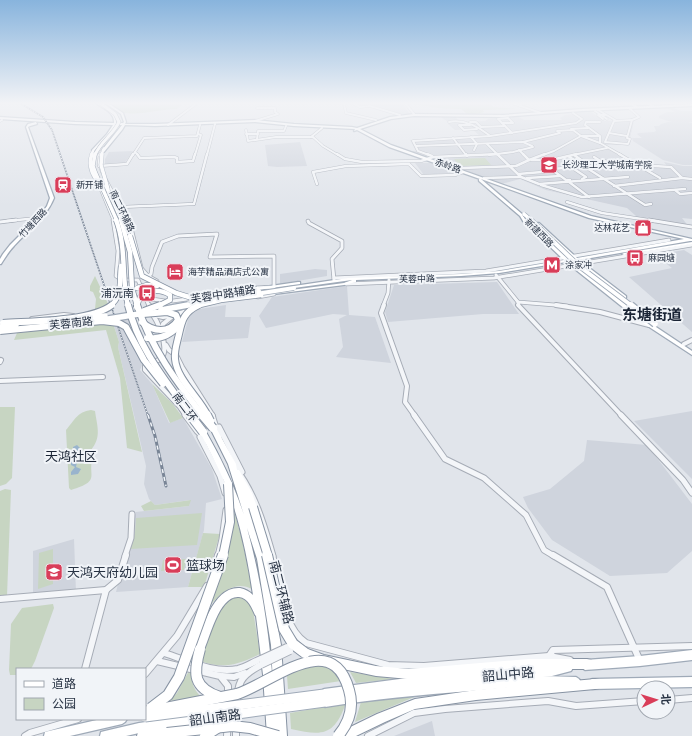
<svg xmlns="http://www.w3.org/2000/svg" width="692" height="736" font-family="'Open Sans','Noto Sans SC',sans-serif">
<rect width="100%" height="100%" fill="#e1e5eb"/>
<g fill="#cfd4dd">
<path d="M 360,103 L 401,103 L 410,114 L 400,114 L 376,106 L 360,106 Z"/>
<path d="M 665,107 L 670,107 L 681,111 L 692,111 L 692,122 L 688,122 L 692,123 L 692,165 L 683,165 L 663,160 L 633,141 L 632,138 L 642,138 L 637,134 L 639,133 L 654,132 L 656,131 L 654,126 L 659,126 L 661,124 L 672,121 L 668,121 L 659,118 L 659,116 L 667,112 L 675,112 Z"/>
<path d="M 590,111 L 604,121 L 631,120 L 639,118 L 634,121 L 630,138 L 631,138 L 630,145 L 606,145 L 638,164 L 667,166 L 664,162 L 683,166 L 692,166 L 692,219 L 682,218 L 689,227 L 634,219 L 636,216 L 627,208 L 546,190 L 520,179 L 501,184 L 407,151 L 416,151 L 410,140 L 480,136 L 472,129 L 455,130 L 448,124 L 450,123 L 439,116 L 455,116 L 457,119 L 466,122 L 485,121 L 488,119 L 517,116 L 524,120 L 562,120 L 560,118 L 565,115 L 572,114 L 570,112 Z"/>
<path d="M 300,142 L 307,166 L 277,167 L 268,166 L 265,145 Z"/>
<path d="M 133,151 L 124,164 L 105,165 L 105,159 L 109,152 Z"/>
<path d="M 415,163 L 431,163 L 456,172 L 424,175 Z"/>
<path d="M 684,250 L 692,255 L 692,332 L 629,277 L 672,268 L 655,255 Z"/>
<path d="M 315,269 L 327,270 L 327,276 L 280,284 L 280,274 Z"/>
<path d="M 497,282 L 519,314 L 483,314 L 388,322 L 385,312 L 394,285 Z"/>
<path d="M 347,286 L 349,315 L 375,317 L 391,363 L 336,357 L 343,347 L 339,319 L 347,315 L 333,314 L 266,328 L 259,316 L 272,297 Z"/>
<path d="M 226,305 L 225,317 L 251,317 L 248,338 L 182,342 L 189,316 L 199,309 Z"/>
<path d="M 130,316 L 142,365 L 140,370 L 152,384 L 169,423 L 183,418 L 212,469 L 222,499 L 206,503 L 204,530 L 188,587 L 116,592 L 136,512 L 189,506 L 190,500 L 155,505 L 149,499 L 144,484 L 146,466 L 118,347 L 119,342 L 112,319 Z"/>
<path d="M 692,411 L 692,479 L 634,421 Z"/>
<path d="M 587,440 L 647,445 L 692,504 L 692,551 L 667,573 L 610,576 L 552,540 L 528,508 L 523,497 L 550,489 L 584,461 Z"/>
<path d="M 74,539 L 76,592 L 33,596 L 33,551 Z"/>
<path d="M 432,721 L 435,736 L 394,736 Z"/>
</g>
<g fill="#c7d5c2">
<path d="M 108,103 L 183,103 L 177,109 C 160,109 142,115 125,113 C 120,112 113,106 108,103 Z"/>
<path d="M 408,103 L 486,103 L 494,107 L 517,109 L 483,110 L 484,112 L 477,114 L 467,114 L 461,109 L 438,108 Z"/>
<path d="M 485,158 L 491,165 L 460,166 L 454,159 Z"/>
<path d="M 95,276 L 109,306 L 102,309 L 95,309 L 96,299 L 93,292 L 90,291 L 90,286 Z"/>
<path d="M 113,323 L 119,342 L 118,347 L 142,452 L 127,448 L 120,378 L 106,330 L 14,340 L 17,333 L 64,328 L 74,325 Z"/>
<path d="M 152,384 L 173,404 L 183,418 L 170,423 Z"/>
<path d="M 0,407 L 15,407 L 12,478 L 6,484 L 0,486 Z"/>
<path d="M 91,410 L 95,411 C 97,426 102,437 91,450 L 94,453 C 85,476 104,480 71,490 L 69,488 L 66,430 C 75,420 77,412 91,410 Z"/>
<path d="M 5,489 L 11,490 L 7,596 L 0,597 L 0,491 Z"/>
<path d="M 191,500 L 189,506 L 144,511 L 141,506 L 151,501 L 155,505 Z"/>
<path d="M 234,512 L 242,539 L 252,589 C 235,580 220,593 210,606 C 221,575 232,545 234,512 Z"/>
<path d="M 202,513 L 197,545 L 130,549 L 135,533 L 136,518 Z"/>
<path d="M 203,533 L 220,534 L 204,587 L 188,587 Z"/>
<path d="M 53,549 L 53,584 L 38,589 L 39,553 Z"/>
<path d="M 186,559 L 184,570 L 161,571 L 163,560 Z"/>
<path d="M 240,594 L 252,604 L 260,654 C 237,665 224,669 199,661 L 220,603 Z"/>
<path d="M 53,604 L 54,608 L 35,661 L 31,669 L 17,669 L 17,675 L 10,675 L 9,670 L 11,624 L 22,608 Z"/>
<path d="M 306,666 C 325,665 330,666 341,681 L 288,689 L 287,676 Z"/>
<path d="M 191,667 C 191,679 192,688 201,697 L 169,701 L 177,693 Z"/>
<path d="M 350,672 L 394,679 L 356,683 Z"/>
<path d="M 419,695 L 355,722 L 361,702 Z"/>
<path d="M 346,703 C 334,736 323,736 291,729 L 290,713 Z"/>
</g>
<path fill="#99b4cd" d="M 77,445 L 80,448 L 79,453 L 82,455 L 83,457 L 77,462 L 76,467 L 81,469 L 78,474 L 71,475 L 71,472 L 75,467 L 71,465 L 71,460 L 75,458 L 75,451 L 73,449 L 73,447 Z"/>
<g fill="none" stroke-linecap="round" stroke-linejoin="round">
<defs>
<g id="minor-far5">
<path d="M 340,103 L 344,104 L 346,113 L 376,120"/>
<path d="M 352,103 L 360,107 L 370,106 L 400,115"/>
<path d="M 405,103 L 414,114"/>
<path d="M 512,103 L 541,113"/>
<path d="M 629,103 L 637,107"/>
<path d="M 647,103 L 653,106"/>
<path d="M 520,104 L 528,103"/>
<path d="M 629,108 L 639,117 L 632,120"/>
<path d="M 598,110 L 615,120"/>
<path d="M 595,111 L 607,119"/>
<path d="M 508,118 L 513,123 L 502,123 L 498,119 Z"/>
<path d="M 603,119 L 598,115 L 605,115"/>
<path d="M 632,120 L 627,138 L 630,139 L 628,144 L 605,142 L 614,121 Z"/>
<path d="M 0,121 L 2,120"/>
<path d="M 255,121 L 278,114 L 275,112 L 275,108 L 257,108"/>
<path d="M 449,122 C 464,119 477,126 489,135"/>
<path d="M 470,122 L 476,122 L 481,127 L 505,126"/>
<path d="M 600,122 L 586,122 L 585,125 L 600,136 L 600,143 L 621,155"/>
<path d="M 502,123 L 512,133"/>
<path d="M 168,125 L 197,103"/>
<path d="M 470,125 L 459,125 L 464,130 L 477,129"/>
<path d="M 571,129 L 588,128"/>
<path d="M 246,130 L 248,141 L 276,137 L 313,137 L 323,146 L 338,155"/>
<path d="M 609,133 L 627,136"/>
<path d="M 246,134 L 258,134"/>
<path d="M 599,136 L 581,136 L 600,143"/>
<path d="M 311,137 L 322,128"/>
<path d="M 471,137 L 477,144 L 474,150"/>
<path d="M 453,138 L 466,155"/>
<path d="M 257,139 L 258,131 L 284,131 L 286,126"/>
<path d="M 523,142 L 560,133 L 557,131 L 573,130 L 581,136 L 554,151 L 543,155"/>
<path d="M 487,144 L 498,155"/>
<path d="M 416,146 L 523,142 L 532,146"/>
<path d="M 519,150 L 524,155"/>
<path d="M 135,152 L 138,155"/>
<path d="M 99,155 L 104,148"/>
<path d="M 133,155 L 144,138 L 197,136 L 200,125"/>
<path d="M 195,155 L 201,135 L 198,134"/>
<path d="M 207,155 L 215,124"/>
<path d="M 429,155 L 418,151 L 413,141 L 490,136 L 576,123 L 582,119 L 573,113"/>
<path d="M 489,155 L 513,152 L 533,147"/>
<path d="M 573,155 L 607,148"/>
</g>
<g id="minor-far4">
<path d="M 100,154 L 99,163 L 102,172"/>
<path d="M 137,154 L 140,158 L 174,157 L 177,158 L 177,162 L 193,161 L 195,154"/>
<path d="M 337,154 L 345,159 L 362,162 L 421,161 L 433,157 L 498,154"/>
<path d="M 427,154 L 432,156"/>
<path d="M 466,154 L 467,156"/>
<path d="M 497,154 L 521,177 L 539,184 L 628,177"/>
<path d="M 619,154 L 660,178"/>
<path d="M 574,155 L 590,166"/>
<path d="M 568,156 L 645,205 L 651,204"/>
<path d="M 594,157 L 602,162 L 605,161"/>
<path d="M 529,160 L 545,154"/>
<path d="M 532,160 L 551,160 L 577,154"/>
<path d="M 99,166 L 127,164 L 133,154"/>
<path d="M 571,167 L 586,177 L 582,179"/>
<path d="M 462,168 L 516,166 L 529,160 L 523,154"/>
<path d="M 518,174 L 554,171"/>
<path d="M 105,178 L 128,221"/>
<path d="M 484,178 L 521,177"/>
<path d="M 527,178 L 560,176"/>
<path d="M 682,178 L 692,179"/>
<path d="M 570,180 L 566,180 L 551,169 L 591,166 L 629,166"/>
<path d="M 569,182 L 589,197"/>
<path d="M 317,184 L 313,172 L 346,166 L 409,164 L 421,176 L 455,175 L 463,172"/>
<path d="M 99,185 L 114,221"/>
<path d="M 541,185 L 582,197 L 685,189"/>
<path d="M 614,186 L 682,178 L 671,167 L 637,165"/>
<path d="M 675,190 L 680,194 L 692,193"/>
<path d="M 567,202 L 602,213 L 655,221"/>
<path d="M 121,207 L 194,204 L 207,154"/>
<path d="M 7,221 L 38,218"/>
</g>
<g id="minor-far3">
<path d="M 113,220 L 118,251 L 116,276 L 122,280 L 138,280 L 149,306"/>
<path d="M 127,220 L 131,228 L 141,267"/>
<path d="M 649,220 L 692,227"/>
<path d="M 308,221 L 309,223 L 342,241 L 342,248 L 332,259 L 334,280"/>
<path d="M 0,222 L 16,220"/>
<path d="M 141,268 L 148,276 L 157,281"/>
<path d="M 496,275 L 518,302 L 567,306"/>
<path d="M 148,276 L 151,274 L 152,267 L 162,242 L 178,236 L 217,234 L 210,257 L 274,256 L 274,287 L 254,288"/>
<path d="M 334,278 L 486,271 L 669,240"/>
<path d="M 346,284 L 494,278 L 692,245"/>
<path d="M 147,293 L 152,299 L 165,301"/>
<path d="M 212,294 L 231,291"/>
<path d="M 258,297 L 274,294"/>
<path d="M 173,301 L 194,298"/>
<path d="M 518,302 L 519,306"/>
<path d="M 383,306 L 388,293 L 389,280"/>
</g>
<g id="minor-far2">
<path d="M 149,305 L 151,310"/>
<path d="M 384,305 L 381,313 L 407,386 L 405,402 L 415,416"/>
<path d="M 518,305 L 622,416"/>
<path d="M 556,305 L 600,312 L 649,325"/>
<path d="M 151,313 C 158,320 169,348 162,357 C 158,362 150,363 145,366 L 145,370 L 180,407 L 186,416"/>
<path d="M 177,314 L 190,310"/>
<path d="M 154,315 L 163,317 L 171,316"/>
<path d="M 32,319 L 64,315 L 73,316"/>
<path d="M 14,326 L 39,324"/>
<path d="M 162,331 L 163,324 L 174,315"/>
<path d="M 684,344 L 692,340"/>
<path d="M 166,345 L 169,350 L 176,355 L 182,367 L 213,416"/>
<path d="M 0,362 L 1,360"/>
<path d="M 0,381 L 103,377"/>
</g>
<g id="minor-far1">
<path d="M 185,415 L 197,431 L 206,440"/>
<path d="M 212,415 L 219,437"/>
<path d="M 414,415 L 445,459 L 484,478 L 526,515 L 544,550 L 554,556"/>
<path d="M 621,415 L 683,480 L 692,493"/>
<path d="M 219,427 L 242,472"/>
<path d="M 200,437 L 220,476 L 225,493"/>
<path d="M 234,466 C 255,493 264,524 273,556"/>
<path d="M 125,556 L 131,538 L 132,514"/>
<path d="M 218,556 L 222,539 L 226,510"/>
</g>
<g id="minor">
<path d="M 272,555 C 280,583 281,626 306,643 L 388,665 L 424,666 L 549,656 L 570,660"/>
<path d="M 553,555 L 607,587 L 640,661"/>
<path d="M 216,562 L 218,555"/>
<path d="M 0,599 L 106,590 L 118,580 L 126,555"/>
<path d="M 164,653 C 187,660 213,674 238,669 C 246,667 253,662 261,659"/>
<path d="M 549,656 L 553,650 L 692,646"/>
<path d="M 157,661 L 220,676 L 228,686 L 228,707"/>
<path d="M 85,669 L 106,590"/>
<path d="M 145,674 L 177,636 L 207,586"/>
<path d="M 222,676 L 234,677 L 245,673"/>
<path d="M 668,700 L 692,698"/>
<path d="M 237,706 C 237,683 240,676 261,665"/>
<path d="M 236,714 L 236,736"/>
<path d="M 25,736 L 30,733 L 78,719"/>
<path d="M 227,736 L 228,716"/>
<path d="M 368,736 L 414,713 L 445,709 L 548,701 L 576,706 L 644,701"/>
</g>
<g id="major">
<path d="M 96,103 L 98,103 C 106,108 117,112 116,123 L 123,123 L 124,122 L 121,114 L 105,103 L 108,103 L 123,113 L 126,122 L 125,124 L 155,124 L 255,120 L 294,124 L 352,127 L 357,128 L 390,117 L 414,114 L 503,115 L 582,109 L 692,104 L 692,106 L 582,111 L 503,117 L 414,116 L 391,119 L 360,129 L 391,145 L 591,216 L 692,239 L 692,241 L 690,241 L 579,260 L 626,296 L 626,298 L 624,298 L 575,260 L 570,261 L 644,319 L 692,351 L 692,355 L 640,321 L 566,262 L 499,273 L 461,276 L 356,280 L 356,282 L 344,285 L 259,296 L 259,295 L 261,294 L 344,283 L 352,280 L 294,288 L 292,287 L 294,286 L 348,278 L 461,274 L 499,271 L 564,260 L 523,221 L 520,216 L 479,181 L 479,179 L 480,179 L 389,147 L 357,130 L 354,131 L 355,129 L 294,126 L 255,122 L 155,126 L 125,125 L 122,130 L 104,152 L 102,152 L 102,150 L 122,125 L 116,125 L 109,135 L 93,152 L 92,150 L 107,134 L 113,125 L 75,124 L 0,119 L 0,117 L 75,122 L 114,123 C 115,112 103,109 96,103 ZM 481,179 L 589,218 L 684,239 L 577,258 L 539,223 L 537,223 L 537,225 L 573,258 L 568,259 L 525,219 L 522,214 Z"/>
<path d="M 36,122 L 37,124 L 30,126 L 28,127 L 54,198 C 46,218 28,230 14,246 C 9,251 5,258 1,264 L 0,264 L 0,259 L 3,254 L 10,245 L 42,213 L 47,206 L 50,198 L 26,127 L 28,124 Z"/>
<path d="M 692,242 L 692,244 L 624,255 L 622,254 L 624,253 Z"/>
<path d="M 298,282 L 300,282 L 300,284 L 257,290 L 255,289 L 257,288 Z"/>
<path d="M 692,650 L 692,660 L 640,666 L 585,670 L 582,668 L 580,665 L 582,662 L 585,660 L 640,656 Z"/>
<path d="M 568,663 L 571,665 L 573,668 L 571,671 L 552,676 L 543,676 L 576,677 L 579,679 L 581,682 L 579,685 L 576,687 C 540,684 505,688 470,691 C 421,695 373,699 325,707 L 322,705 L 320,702 L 323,698 L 321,697 L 319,694 L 321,691 L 324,689 L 415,677 L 552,666 Z"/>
<path d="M 692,677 L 692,687 L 592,689 L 589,687 L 587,684 L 589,681 L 592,679 Z"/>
<path d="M 216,712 L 219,714 L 221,717 L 219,720 L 216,722 L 139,733 L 126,736 L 100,736 L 101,732 L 105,731 L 139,723 Z"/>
<path d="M 101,719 L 127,719 L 125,722 L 122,724 L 70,736 L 44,736 L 45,732 L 49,731 Z"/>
</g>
<g id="highway">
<path d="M 135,287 L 137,287 L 139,288 L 131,294 L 129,300 L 125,300 L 124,299 L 127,292 Z"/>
<path d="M 211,426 L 215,426 L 236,464 L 237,470 L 239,470 L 252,493 L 257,507 L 256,509 L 253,510 L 250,509 L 249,507 L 265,559 L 281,645 L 287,736 L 267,736 L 263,675 L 256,616 L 255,615 C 252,608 248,598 239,597 C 219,595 210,638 203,652 L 200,654 L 197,652 L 195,649 C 202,629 213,586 240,588 C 245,589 249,591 253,595 C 248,561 241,526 229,493 C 221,472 210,452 200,432 L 201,430 L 205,430 C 221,458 234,485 244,515 L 228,464 L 210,428 ZM 247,528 L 257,559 L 271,645 L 273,684 C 269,631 261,579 247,528 Z"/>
<path d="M 305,648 L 324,655 L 376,666 L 409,669 L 529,659 L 587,659 L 591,660 L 592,664 L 591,668 L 587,669 L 529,669 L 409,679 L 376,676 L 324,665 L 302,656 L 300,653 L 302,650 Z"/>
<path d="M 595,679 L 599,680 L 600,684 L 599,688 L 595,689 L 476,700 L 415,709 L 385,722 L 356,736 L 339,736 L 340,732 L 377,714 L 415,699 L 476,690 Z"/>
<path d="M 167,728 L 171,729 L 172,733 L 171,736 L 137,736 L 138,732 L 142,731 Z"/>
</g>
</defs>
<use href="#minor-far5" stroke="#a6acb6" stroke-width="3"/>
<use href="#minor-far4" stroke="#a6acb6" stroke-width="3.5"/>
<use href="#minor-far3" stroke="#a6acb6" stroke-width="4.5"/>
<use href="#minor-far2" stroke="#a6acb6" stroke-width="6"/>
<use href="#minor-far1" stroke="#a6acb6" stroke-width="7"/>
<use href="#minor" stroke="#a6acb6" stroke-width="8"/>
<use href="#major" stroke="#9faab8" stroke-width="2.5"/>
<use href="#highway" stroke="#8793a3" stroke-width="2"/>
<use href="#minor-far5" stroke="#f4f6f9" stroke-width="2"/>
<use href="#minor-far4" stroke="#f4f6f9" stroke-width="2.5"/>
<use href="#minor-far3" stroke="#f4f6f9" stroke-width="3"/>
<use href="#minor-far2" stroke="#f4f6f9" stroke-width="4"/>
<use href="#minor-far1" stroke="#f4f6f9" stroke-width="5"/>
<use href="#minor" stroke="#f4f6f9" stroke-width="6"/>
<use href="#major" fill="#fff" fill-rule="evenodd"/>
<use href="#highway" fill="#fff" fill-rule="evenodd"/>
<defs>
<path id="rail-far1" d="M 20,103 L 43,117 L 52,130 L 148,416"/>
<path id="rail" d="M 148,415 L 155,436 L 166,486"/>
</defs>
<use href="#rail-far1" stroke="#798596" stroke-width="1.5"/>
<use href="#rail" stroke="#798596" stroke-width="3"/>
<use href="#rail-far1" stroke="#f1f4f8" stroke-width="1" stroke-dasharray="1.5" stroke-linecap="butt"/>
<use href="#rail" stroke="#f1f4f8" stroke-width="1.5" stroke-dasharray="4" stroke-linecap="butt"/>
<defs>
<g id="minor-bridge">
<path d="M 261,659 L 287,647"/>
<path d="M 261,665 L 290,651"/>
</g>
<g id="major-bridge-far4">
<path d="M 91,155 L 93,151"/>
<path d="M 101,155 L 103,151"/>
</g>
<g id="major-bridge-far3">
<path d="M 92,154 C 87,167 94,177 101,187"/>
<path d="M 102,154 L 101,165 L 108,189"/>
<path d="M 524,214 L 532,221"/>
</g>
<g id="major-bridge-far2">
<path d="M 531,220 L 579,266 L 632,306"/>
<path d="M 256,294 L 294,288"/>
<path d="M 199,301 L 259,291"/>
<path d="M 182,306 L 202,303"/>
</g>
<g id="major-bridge-far1">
<path d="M 631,305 L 655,324"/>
<path d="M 161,310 L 188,305"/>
<path d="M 78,319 L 105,316"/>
<path d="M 102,320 L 145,313"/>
<path d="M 0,327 L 16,325"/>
</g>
<g id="major-bridge">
<path d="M 145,717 L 324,694"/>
<path d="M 216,717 L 325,702"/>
</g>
<path id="highway-bridge-far5" d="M 95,155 C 100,142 113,135 119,122 L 115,114 L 100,103"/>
<g id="highway-bridge-far4">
<path d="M 95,154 L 93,166 L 96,174 L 117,221"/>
<path d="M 106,186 L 122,221"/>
</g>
<g id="highway-bridge-far3">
<path d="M 116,220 C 127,248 121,278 128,306"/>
<path d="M 121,220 L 130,252 L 132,288 L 137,306"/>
<path d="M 130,236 L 142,276 L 176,293 L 189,297 L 199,298 L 257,289"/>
<path d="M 137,288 L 147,285 L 157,286"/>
<path d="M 110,306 C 123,297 119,281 121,266"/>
<path d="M 137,306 L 140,297 C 149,290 160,289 170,295 L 170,300 L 158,306"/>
<path d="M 196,306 L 221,300 L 261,295"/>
</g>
<g id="highway-bridge-far2">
<path d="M 128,305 C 138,348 166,381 191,416"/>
<path d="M 137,305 C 151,348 176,381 203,416"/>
<path d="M 199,305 C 184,312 182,320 179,334 C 177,343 174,351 175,359 C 177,380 199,397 208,416"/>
<path d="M 137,307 L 137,305"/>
<path d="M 144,311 L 160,305"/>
<path d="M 142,322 C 153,332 169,334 178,320 L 176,315 L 167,312 L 143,314"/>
<path d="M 3,323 C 30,321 90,322 112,305"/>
<path d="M 0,331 L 102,321 L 119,323 L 126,327 L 144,360 L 163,384"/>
<path d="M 147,338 C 161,340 171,335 180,324"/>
</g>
<g id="highway-bridge-far1">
<path d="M 190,415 L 203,432"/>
<path d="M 202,415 L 213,428"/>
<path d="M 207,415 L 210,421"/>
<path d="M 253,507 L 268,556"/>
<path d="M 223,556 L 230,522 L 228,484"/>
</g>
<g id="highway-bridge">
<path d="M 267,555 L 284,629 L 293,644 L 305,653"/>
<path d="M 200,649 C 193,674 193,688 220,697"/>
<path d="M 151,708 L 168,695 L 179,677 L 223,555"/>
<path d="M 145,712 L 237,694 C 273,682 332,628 349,690 C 354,707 349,723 338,736"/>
<path d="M 167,733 L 232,726 L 250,728 L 278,736"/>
<path d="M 205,736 L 217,728"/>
</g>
</defs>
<use href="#minor-bridge" stroke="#a6acb6" stroke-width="8" stroke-linecap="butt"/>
<use href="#major-bridge-far4" stroke="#9faab8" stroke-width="3.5" stroke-linecap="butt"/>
<use href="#major-bridge-far3" stroke="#9faab8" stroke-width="4.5" stroke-linecap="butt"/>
<use href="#major-bridge-far2" stroke="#9faab8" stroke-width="5.5" stroke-linecap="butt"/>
<use href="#major-bridge-far1" stroke="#9faab8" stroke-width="8" stroke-linecap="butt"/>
<use href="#major-bridge" stroke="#9faab8" stroke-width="11" stroke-linecap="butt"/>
<use href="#highway-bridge-far5" stroke="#8793a3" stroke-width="4" stroke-linecap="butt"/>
<use href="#highway-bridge-far4" stroke="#8793a3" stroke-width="4.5" stroke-linecap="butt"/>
<use href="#highway-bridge-far3" stroke="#8793a3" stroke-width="6" stroke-linecap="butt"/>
<use href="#highway-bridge-far2" stroke="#8793a3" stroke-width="8" stroke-linecap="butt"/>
<use href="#highway-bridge-far1" stroke="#8793a3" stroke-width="10" stroke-linecap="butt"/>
<use href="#highway-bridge" stroke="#8793a3" stroke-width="12" stroke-linecap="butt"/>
<use href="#minor-bridge" stroke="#f4f6f9" stroke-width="6"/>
<use href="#major-bridge-far4" stroke="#fff" stroke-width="2.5"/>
<use href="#major-bridge-far3" stroke="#fff" stroke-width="3.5"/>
<use href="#major-bridge-far2" stroke="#fff" stroke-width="4"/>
<use href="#major-bridge-far1" stroke="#fff" stroke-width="5.5"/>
<use href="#major-bridge" stroke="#fff" stroke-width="9"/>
<use href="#highway-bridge-far5" stroke="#fff" stroke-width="3"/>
<use href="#highway-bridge-far4" stroke="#fff" stroke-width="3.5"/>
<use href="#highway-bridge-far3" stroke="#fff" stroke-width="4.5"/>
<use href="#highway-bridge-far2" stroke="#fff" stroke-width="6"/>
<use href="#highway-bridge-far1" stroke="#fff" stroke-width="8"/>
<use href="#highway-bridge" stroke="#fff" stroke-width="10"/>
</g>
<linearGradient id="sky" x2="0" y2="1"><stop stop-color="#88b4dd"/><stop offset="0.5" stop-color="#f2f3f6"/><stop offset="1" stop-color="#f2f3f6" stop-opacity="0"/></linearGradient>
<rect width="692" height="206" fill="url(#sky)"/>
<defs>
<symbol id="university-square" viewBox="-11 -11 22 22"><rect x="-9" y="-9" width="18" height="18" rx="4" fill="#d93d59" stroke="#f1f4f8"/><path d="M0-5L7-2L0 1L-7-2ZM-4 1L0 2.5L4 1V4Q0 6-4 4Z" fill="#fff"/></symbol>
<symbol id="station-square" viewBox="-11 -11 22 22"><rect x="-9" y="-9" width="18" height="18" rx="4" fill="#d93d59" stroke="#f1f4f8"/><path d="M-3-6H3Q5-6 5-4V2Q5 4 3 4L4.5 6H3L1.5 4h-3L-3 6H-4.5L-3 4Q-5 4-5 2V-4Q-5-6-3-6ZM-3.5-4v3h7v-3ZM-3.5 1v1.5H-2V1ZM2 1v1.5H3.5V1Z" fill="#fff"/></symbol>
<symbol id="shop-square" viewBox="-11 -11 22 22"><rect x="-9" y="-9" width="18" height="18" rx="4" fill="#d93d59" stroke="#f1f4f8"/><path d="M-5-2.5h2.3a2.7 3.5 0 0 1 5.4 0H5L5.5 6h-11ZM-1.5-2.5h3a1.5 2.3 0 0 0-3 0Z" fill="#fff"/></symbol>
<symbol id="bus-square" viewBox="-11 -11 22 22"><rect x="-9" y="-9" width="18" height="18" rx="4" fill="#d93d59" stroke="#f1f4f8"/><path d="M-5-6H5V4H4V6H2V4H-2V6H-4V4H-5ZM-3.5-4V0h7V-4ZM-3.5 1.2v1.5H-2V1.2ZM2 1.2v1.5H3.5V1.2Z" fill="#fff"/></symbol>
<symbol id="metro-square" viewBox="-11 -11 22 22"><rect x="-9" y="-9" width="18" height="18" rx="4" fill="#d93d59" stroke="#f1f4f8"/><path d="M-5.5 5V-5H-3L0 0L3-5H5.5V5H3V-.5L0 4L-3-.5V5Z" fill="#fff"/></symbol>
<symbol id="hotel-square" viewBox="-11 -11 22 22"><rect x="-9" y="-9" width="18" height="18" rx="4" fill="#d93d59" stroke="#f1f4f8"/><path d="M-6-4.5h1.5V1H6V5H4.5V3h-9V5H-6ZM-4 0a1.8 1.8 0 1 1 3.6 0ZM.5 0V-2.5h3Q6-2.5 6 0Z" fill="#fff"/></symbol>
<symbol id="stadium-square" viewBox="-11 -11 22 22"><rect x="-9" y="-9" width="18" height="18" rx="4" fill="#d93d59" stroke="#f1f4f8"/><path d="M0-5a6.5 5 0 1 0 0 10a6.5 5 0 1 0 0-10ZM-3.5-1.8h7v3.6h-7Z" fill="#fff"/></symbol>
<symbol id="school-square" viewBox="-11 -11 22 22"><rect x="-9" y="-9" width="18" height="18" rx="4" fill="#d93d59" stroke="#f1f4f8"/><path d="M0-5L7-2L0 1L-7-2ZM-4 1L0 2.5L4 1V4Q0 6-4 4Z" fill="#fff"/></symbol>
</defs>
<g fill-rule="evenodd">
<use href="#university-square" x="539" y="155" width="20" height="20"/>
<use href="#station-square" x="53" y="175" width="20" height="20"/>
<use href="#shop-square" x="633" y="218" width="20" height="20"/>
<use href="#bus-square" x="625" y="248" width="20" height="20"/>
<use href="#metro-square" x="542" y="255" width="20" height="20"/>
<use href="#hotel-square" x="165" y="262" width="20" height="20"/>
<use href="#bus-square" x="137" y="283" width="20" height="20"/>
<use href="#stadium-square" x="163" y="555" width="20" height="20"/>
<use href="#school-square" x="44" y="562" width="20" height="20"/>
</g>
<g text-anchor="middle" stroke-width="4" stroke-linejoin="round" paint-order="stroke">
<g font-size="9" fill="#283344" stroke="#f1f4f8" text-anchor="start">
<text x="562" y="168">长沙理工大学城南学院</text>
<text x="76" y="188">新开铺</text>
<text x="630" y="231" text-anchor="end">达林花艺</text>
<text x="648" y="261">麻园塘</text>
<text x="565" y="268">涂家冲</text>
<text x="188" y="275">海芋精品酒店式公寓</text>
</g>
<g font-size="9" fill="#283344" stroke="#f1f4f8">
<text transform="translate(448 166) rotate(19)" y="3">赤岭路</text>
<text transform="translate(122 211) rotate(64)" y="3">南二环辅路</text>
<text transform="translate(33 223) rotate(-47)" y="3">竹塘西路</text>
<text transform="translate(539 233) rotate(45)" y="3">新建西路</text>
<text transform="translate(417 279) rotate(-1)" y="3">芙蓉中路</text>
</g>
<g font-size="11" fill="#283344" stroke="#f1f4f8" text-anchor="end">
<text x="134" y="297">浦沅南</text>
</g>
<g font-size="11" fill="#283344" stroke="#f1f4f8">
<text transform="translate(223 294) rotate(-9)" y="4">芙蓉中路辅路</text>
<text transform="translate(71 323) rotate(-6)" y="4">芙蓉南路</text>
<text transform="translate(185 407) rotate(53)" y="4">南二环</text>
</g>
<g font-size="13" fill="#1a2435" stroke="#f1f4f8">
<text x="71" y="461">天鸿社区</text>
</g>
<g font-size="13" fill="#283344" stroke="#f1f4f8" text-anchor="start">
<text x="186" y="570">篮球场</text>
<text x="67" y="577">天鸿天府幼儿园</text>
</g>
<g font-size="13" fill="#283344" stroke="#f1f4f8">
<text transform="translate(282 592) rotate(76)" y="5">南二环辅路</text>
<text transform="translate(508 674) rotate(-5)" y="5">韶山中路</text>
<text transform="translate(215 717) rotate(-8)" y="5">韶山南路</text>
</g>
<g font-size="15" font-weight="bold" fill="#1a2435" stroke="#f1f4f8">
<text x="652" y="320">东塘街道</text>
</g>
</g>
<rect x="16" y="668" width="130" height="52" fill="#f1f4f8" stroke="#a1a7b0"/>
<rect x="24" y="681" width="20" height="6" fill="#ffffff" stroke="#a1a7b0"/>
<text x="52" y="688" font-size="12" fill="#283344">道路</text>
<rect x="24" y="698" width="20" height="12" fill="#c7d5c2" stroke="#a1a7b0"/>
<text x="52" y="708" font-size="12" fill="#283344">公园</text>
<g transform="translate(656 700) rotate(86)"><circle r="19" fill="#f1f4f8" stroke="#a1a7b0"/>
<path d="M0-3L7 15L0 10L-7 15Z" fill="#d93d59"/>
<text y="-6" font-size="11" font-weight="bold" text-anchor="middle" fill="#283344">北</text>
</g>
</svg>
